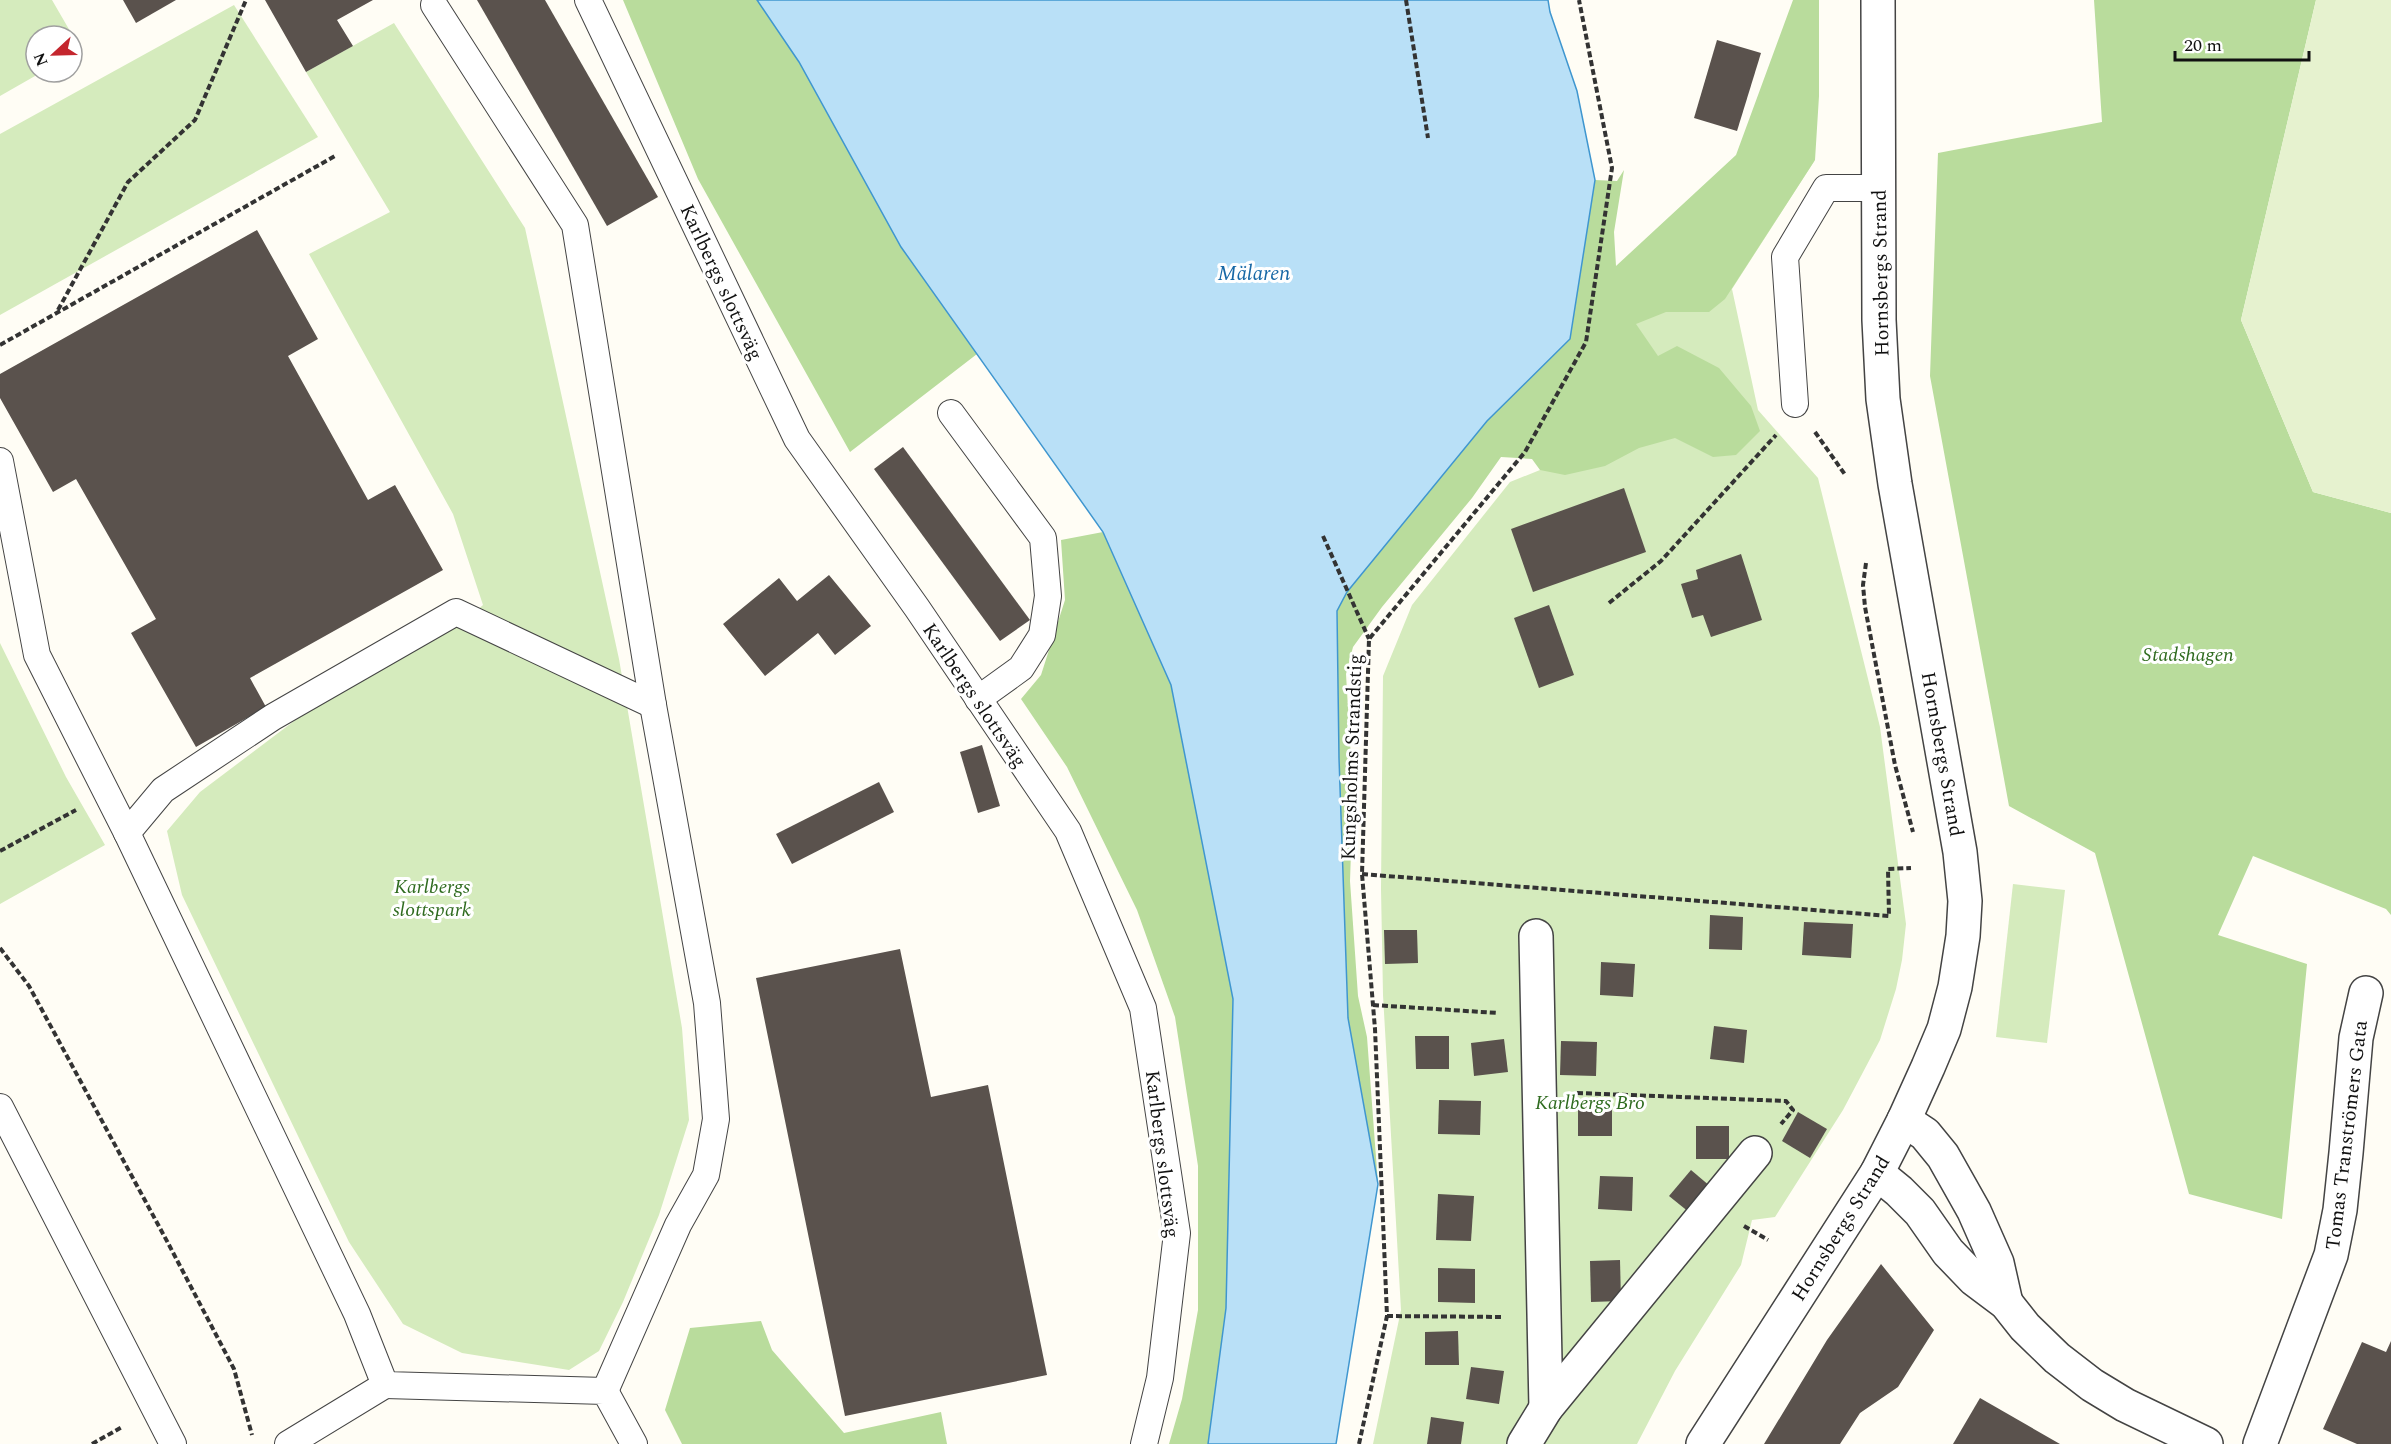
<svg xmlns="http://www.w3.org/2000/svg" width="2391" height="1444" font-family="Spectral,serif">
<rect width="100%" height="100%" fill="#fffdf5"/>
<g fill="#d5ebbd">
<path d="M 0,0 L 52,0 L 81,50 L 72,55 L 72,36 L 36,36 L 36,72 L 42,72 L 0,96 Z"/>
<path d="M 234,5 L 318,137 L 0,315 L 0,134 Z"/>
<path d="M 394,23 L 525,228 L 619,659 L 682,1028 L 689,1120 L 659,1215 L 623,1302 L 599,1351 L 569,1370 L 462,1353 L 403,1324 L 349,1242 L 182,895 L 167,831 L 200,792 L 314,706 L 460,625 L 483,605 L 453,514 L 309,254 L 390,212 L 306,72 Z"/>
<path d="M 1815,160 L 1732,289 L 1758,410 L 1818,478 L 1880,727 L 1906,924 L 1902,960 L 1896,989 L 1880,1040 L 1843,1110 L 1775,1217 L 1752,1220 L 1741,1265 L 1675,1371 L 1637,1444 L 1373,1444 L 1401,1310 L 1383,995 L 1381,889 L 1383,676 L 1412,605 L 1510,482 L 1540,470 L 1608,318 Z"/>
<path d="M 0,643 L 66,777 L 105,845 L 0,904 Z"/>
<path d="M 2013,884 L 2065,890 L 2047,1043 L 1996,1037 Z"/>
</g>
<g fill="#b9dc9c">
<path d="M 623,0 L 757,0 L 799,62 L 901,247 L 977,354 L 850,452 L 698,179 Z"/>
<path d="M 1793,0 L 1819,0 L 1819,96 L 1815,160 L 1725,299 L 1709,312 L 1666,312 L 1636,324 L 1658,356 L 1677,346 L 1719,368 L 1751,406 L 1760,431 L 1736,455 L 1713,457 L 1675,438 L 1639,448 L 1605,466 L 1565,475 L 1540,470 L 1532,459 L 1501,457 L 1472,498 L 1382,607 L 1353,647 L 1346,674 L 1353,793 L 1350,881 L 1358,996 L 1367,1037 L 1378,1184 L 1348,1018 L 1339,758 L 1337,611 L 1347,592 L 1487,421 L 1570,339 L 1595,180 L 1617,181 L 1624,170 L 1614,232 L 1616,266 L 1736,155 Z"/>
<path d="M 2094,0 L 2316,0 L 2241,320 L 2313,492 L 2391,513 L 2391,915 L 2386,909 L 2253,856 L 2218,935 L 2307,964 L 2282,1219 L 2189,1194 L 2095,853 L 2009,806 L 1930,376 L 1938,153 L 2102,122 Z"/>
<path d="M 1103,532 L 1171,685 L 1233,999 L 1226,1308 L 1208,1444 L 1169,1444 L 1182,1399 L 1198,1310 L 1198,1166 L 1175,1017 L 1137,910 L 1067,767 L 1021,699 L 1041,675 L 1065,600 L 1061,540 Z"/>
<path d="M 761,1321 L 772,1350 L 844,1433 L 941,1412 L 947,1444 L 682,1444 L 665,1410 L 690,1328 Z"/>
</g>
<path fill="#e6f2cf" d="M 2316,0 L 2391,0 L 2391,513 L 2313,492 L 2241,320 Z"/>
<path fill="#b9e0f7" stroke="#3f96cf" stroke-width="1.5" d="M 757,0 L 1548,0 L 1550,12 L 1577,91 L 1595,180 L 1570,339 L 1487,421 L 1347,592 L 1337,611 L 1339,758 L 1348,1018 L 1378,1184 L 1336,1444 L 1208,1444 L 1226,1308 L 1233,999 L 1171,685 L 1103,532 L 901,247 L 799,62 Z"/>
<g fill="#5a524d">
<path d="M 123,0 L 176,0 L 136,23 Z"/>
<path d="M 265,0 L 373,0 L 337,20 L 353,46 L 306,72 Z"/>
<path d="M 477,0 L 545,0 L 658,197 L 607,226 Z"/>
<path d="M 1717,40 L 1761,53 L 1737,131 L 1694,118 Z"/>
<path d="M 257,230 L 318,339 L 288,356 L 368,500 L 395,485 L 443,570 L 250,678 L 266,707 L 196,747 L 131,633 L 156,619 L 76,479 L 53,492 L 0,398 L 0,374 Z"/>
<path d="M 903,447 L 1030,620 L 1000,641 L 874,469 Z"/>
<path d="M 1624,488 L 1646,552 L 1533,592 L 1511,529 Z"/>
<path d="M 1741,554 L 1762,620 L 1711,637 L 1703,615 L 1692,618 L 1681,584 L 1698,579 L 1696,570 Z"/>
<path d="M 829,575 L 871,626 L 835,655 L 818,633 L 765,676 L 723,624 L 779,578 L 797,601 Z"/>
<path d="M 1549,605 L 1574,675 L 1539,688 L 1514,618 Z"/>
<path d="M 982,745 L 1000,806 L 978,813 L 960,752 Z"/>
<path d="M 879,782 L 894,812 L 792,864 L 776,834 Z"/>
<path d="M 1710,915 L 1743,917 L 1742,950 L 1709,949 Z"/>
<path d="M 1804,922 L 1853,924 L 1851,958 L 1802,955 Z"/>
<path d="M 1384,930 L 1417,930 L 1418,963 L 1385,964 Z"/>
<path d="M 900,949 L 931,1097 L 988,1085 L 1047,1375 L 845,1416 L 756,978 Z"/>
<path d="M 1601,962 L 1635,964 L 1633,997 L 1600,995 Z"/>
<path d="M 1714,1026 L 1747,1030 L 1744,1063 L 1710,1059 Z"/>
<path d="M 1415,1036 L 1449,1036 L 1449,1069 L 1416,1069 Z"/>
<path d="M 1504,1039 L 1508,1072 L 1474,1076 L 1471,1043 Z"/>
<path d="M 1561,1041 L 1597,1042 L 1596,1076 L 1560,1075 Z"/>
<path d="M 1439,1100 L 1481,1101 L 1480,1135 L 1438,1134 Z"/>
<rect x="1578" y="1103" width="34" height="33"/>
<path d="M 1798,1112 L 1827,1129 L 1810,1158 L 1782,1141 Z"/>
<rect x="1696" y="1126" width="33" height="33"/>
<path d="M 1691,1170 L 1717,1192 L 1695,1217 L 1669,1196 Z"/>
<path d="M 1600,1176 L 1633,1177 L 1632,1211 L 1598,1209 Z"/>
<path d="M 1438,1194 L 1474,1196 L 1471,1241 L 1436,1240 Z"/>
<path d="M 1620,1260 L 1621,1301 L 1591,1302 L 1590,1261 Z"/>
<path d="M 1881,1264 L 1934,1330 L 1898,1387 L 1860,1413 L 1840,1444 L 1764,1444 L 1827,1340 Z"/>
<path d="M 1438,1268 L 1475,1269 L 1475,1303 L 1438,1302 Z"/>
<path d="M 1458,1331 L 1459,1365 L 1425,1365 L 1425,1332 Z"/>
<path d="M 2391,1341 L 2391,1444 L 2357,1444 L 2323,1429 L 2362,1342 L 2386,1352 Z"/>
<path d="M 1471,1367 L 1504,1371 L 1499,1404 L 1466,1399 Z"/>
<path d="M 1980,1398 L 2060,1444 L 1953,1444 Z"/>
<path d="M 1431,1417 L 1464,1422 L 1461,1444 L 1427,1444 Z"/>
</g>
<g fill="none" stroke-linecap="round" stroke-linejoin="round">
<defs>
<g id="lane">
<path d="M 588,0 L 797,439 L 917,608 L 1068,831 L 1143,1008 L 1177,1233 L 1160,1378 L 1144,1444"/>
<path d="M 434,5 L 575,225 L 653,705 L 707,1003 L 716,1119 L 706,1175 L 678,1225 L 605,1391"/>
<path d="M 1795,404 L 1785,257 L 1826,188 L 1878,188"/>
<path d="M 951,413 L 1043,538 L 1048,596 L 1042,635 L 1021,668 L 978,699"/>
<path d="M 0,461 L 37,655 L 127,833"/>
<path d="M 0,1107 L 173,1444"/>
<path d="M 288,1444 L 385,1385"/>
<path d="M 634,1444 L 605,1391 L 385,1385 L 357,1314 L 127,833 L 163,790 L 273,717 L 456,612 L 653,705"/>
</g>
<g id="street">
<path d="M 1536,936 L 1546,1408"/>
<path d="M 1904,1120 L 1925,1134 L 1943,1156 L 1974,1211 L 1997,1263 L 2006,1303"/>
<path d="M 1877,1173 L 1899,1191 L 1920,1212 L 1948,1252 L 1974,1279 L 2006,1303 L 2025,1327 L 2057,1358 L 2092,1385 L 2125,1405 L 2206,1444"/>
<path d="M 1524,1444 L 1546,1408 L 1755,1153"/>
<path d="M 1703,1444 L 1877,1173 L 1904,1120 L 1928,1067 L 1944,1029 L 1955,987 L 1963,936 L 1965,901 L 1960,852 L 1895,484 L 1883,399 L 1879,320 L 1878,0"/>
<path d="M 2260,1444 L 2331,1255 L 2340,1210 L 2346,1153 L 2356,1038 L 2366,993"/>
</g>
</defs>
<use href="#lane" stroke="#444" stroke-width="28"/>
<use href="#street" stroke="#444" stroke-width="36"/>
<g stroke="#333" stroke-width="4" stroke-dasharray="6 3" stroke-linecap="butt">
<path d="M 1406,0 L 1428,138"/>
<path d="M 58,310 L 128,182 L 195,120 L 246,0"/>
<path d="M 0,345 L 335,156"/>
<path d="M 1815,432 L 1846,476"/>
<path d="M 1323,536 L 1369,639"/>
<path d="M 1866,563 L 1863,585 L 1865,607 L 1895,765 L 1913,832"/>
<path d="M 1609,603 L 1661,561 L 1776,435"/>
<path d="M 0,851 L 76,810"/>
<path d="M 1362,874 L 1889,916 L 1888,869 L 1911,868"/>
<path d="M 0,948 L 29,986 L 168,1243 L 234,1369 L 252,1435"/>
<path d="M 1373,1005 L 1498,1013"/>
<path d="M 1577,1093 L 1786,1101 L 1793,1110 L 1781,1124"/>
<path d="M 1744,1226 L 1768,1240"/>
<path d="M 1387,1316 L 1504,1317"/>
<path d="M 92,1444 L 122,1427"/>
<path d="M 1359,1444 L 1387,1316 L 1375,1029 L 1362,874 L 1369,639 L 1525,452 L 1586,342 L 1612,168 L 1579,0"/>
</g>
<use href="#lane" stroke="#fff" stroke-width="26"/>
<use href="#street" stroke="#fff" stroke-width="33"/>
</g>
<g text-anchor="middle" stroke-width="6" stroke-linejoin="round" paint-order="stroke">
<g font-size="20" fill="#111" stroke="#fff">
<text transform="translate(1880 273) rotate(-91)" y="7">Hornsbergs Strand</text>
<text transform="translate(722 282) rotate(65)" y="7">Karlbergs slottsväg</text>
<text transform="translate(975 695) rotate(56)" y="7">Karlbergs slottsväg</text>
<text transform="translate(1943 754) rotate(80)" y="7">Hornsbergs Strand</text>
<text transform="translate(1351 757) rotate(-88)" y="7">Kungsholms Strandstig</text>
<text transform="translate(2346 1135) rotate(-83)" y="7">Tomas Tranströmers Gata</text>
<text transform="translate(1163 1154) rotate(83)" y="7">Karlbergs slottsväg</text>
<text transform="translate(1840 1228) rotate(-58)" y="7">Hornsbergs Strand</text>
</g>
<g font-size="20" font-style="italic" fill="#2f6b1f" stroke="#fff">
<text x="2188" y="661">Stadshagen</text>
<text x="432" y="893">Karlbergs<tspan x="432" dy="23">slottspark</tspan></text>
<text x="1590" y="1109">Karlbergs Bro</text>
</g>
<g font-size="21" font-style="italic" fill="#1768a6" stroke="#fff">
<text x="1254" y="280">Mälaren</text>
</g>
</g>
<g transform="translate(54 54) rotate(248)"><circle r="28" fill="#ffffff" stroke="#a0a0a0" stroke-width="1.5"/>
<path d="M0-4.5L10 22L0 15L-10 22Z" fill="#c4262e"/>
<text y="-9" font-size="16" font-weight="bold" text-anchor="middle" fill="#111111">N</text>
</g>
<path d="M2175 51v9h134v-9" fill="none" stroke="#111111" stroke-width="3"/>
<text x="2184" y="51" font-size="18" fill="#111111" stroke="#ffffff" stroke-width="4.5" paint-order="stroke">20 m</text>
</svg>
